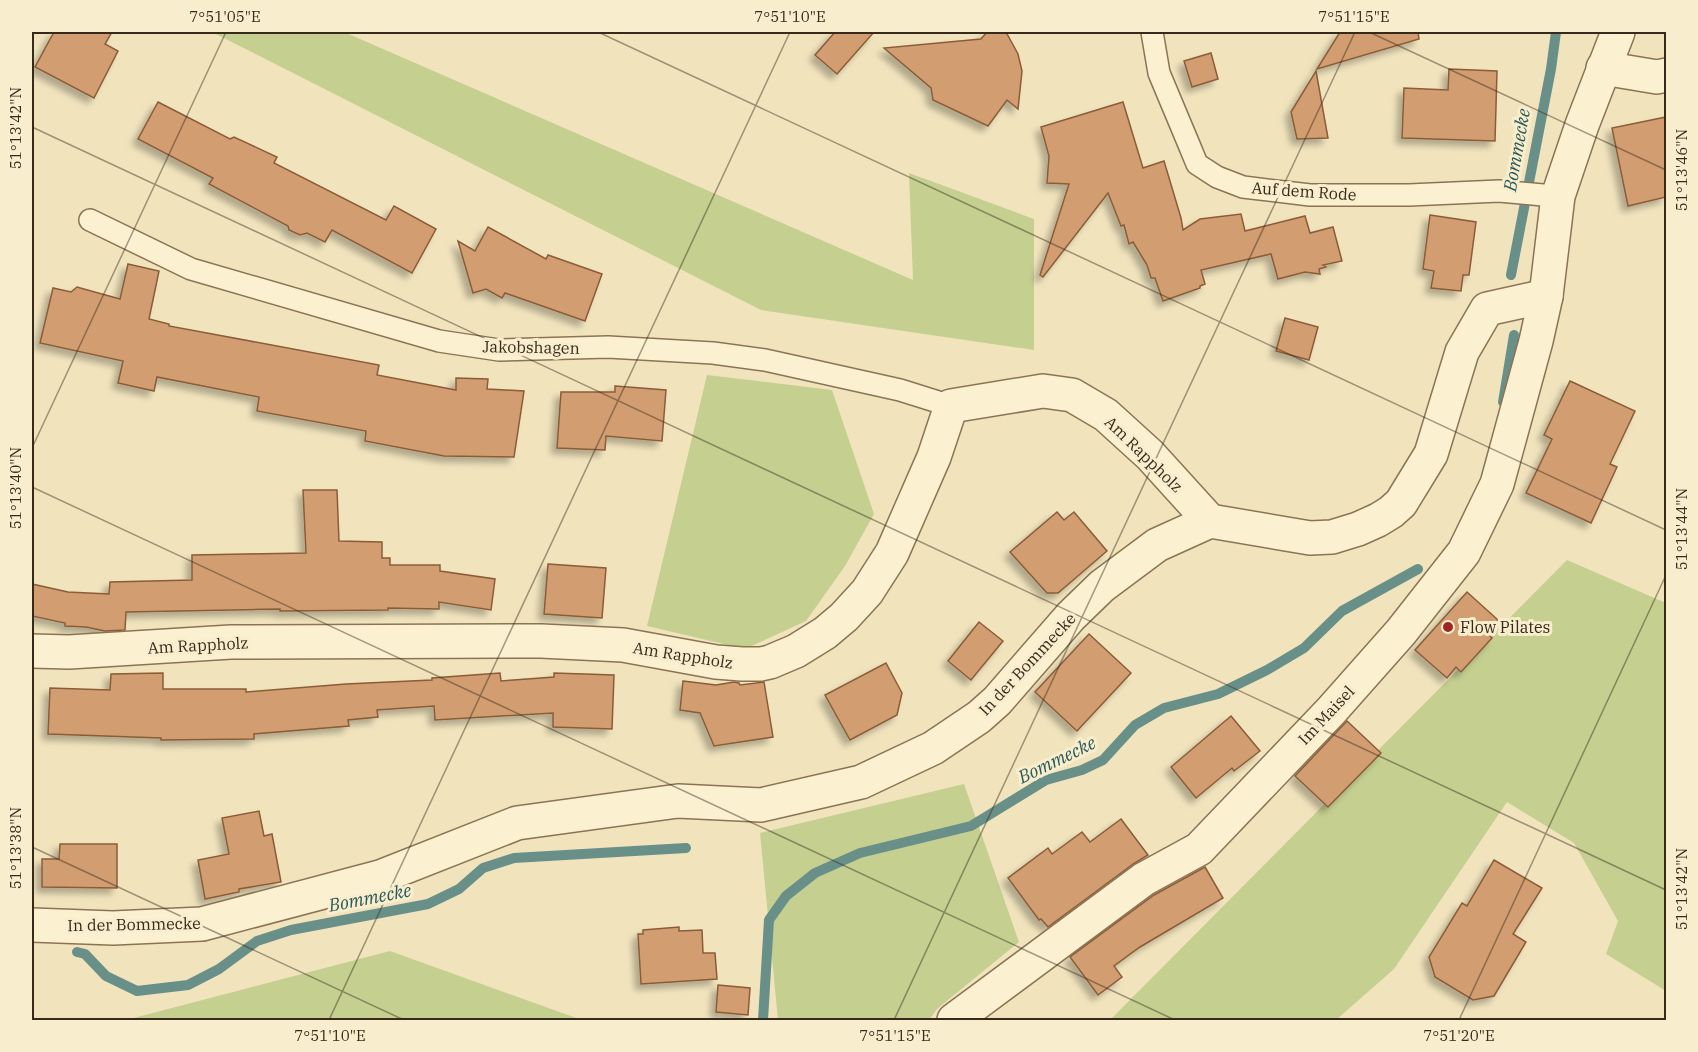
<svg xmlns="http://www.w3.org/2000/svg" width="1698" height="1052" font-family="'IBM Plex Serif',serif">
<defs>
<filter id="shadow"><feDropShadow dx="-5.5" dy="5.5" stdDeviation="3" flood-color="#0004"/></filter>
</defs>
<rect width="100%" height="100%" fill="#f1e4bd"/>
<g fill="#c5cf90">
<path d="M 212,32 L 344,32 L 913,280 L 909,173 L 1034,219 L 1034,350 L 761,310 Z"/>
<path d="M 707,375 L 832,390 L 874,514 L 845,566 L 806,621 L 745,649 L 647,626 Z"/>
<path d="M 1567,560 L 1666,603 L 1666,991 L 1606,954 L 1618,921 L 1574,843 L 1507,802 L 1394,969 L 1336,1020 L 1110,1020 Z"/>
<path d="M 964,784 L 1019,942 L 937,1009 L 929,1020 L 778,1020 L 760,833 Z"/>
<path d="M 390,951 L 582,1020 L 126,1020 Z"/>
</g>
<g fill="none" stroke-linecap="round" stroke-linejoin="round">
<g stroke="#689088" stroke-width="10">
<path d="M 1511,275 L 1551,69 L 1556,32"/>
<path d="M 1503,402 L 1514,335"/>
<path d="M 77,952 L 85,954 L 106,976 L 137,991 L 188,985 L 219,969 L 257,941 L 291,930 L 428,904 L 459,889 L 483,868 L 514,858 L 686,848"/>
<path d="M 763,1020 L 769,920 L 786,896 L 815,873 L 860,853 L 971,826 L 1046,780 L 1082,770 L 1103,760 L 1135,725 L 1164,708 L 1218,694 L 1267,670 L 1304,648 L 1342,611 L 1418,569"/>
</g>
</g>
<g fill="#d29d70" stroke="#8a5d39" stroke-width="1.5" filter="url(#shadow)">
<path d="M 54,32 L 112,32 L 105,44 L 118,51 L 94,98 L 35,67 Z"/>
<path d="M 835,32 L 874,32 L 837,74 L 815,55 Z"/>
<path d="M 987,32 L 1006,32 L 1018,54 L 1022,71 L 1018,109 L 1007,100 L 988,126 L 933,100 L 931,88 L 884,48 L 981,39 Z"/>
<path d="M 1340,32 L 1418,32 L 1419,39 L 1317,69 Z"/>
<path d="M 1211,53 L 1218,79 L 1192,87 L 1184,61 Z"/>
<path d="M 1449,69 L 1497,71 L 1495,141 L 1402,138 L 1404,88 L 1448,90 Z"/>
<path d="M 1316,71 L 1328,138 L 1297,139 L 1291,112 Z"/>
<path d="M 158,102 L 230,139 L 234,137 L 277,157 L 274,163 L 386,220 L 394,206 L 436,229 L 412,273 L 332,230 L 325,242 L 307,233 L 300,235 L 289,230 L 288,226 L 209,184 L 213,178 L 138,139 Z"/>
<path d="M 1123,102 L 1143,168 L 1164,161 L 1181,218 L 1183,230 L 1200,219 L 1241,214 L 1245,231 L 1305,216 L 1310,233 L 1333,227 L 1342,261 L 1323,265 L 1326,267 L 1319,269 L 1320,274 L 1305,272 L 1278,279 L 1271,254 L 1201,270 L 1205,284 L 1200,286 L 1200,288 L 1163,301 L 1155,278 L 1151,278 L 1147,265 L 1133,242 L 1129,244 L 1124,225 L 1121,226 L 1108,193 L 1043,277 L 1040,275 L 1069,184 L 1047,183 L 1049,156 L 1041,127 Z"/>
<path d="M 1666,117 L 1666,197 L 1628,206 L 1612,128 Z"/>
<path d="M 1430,215 L 1476,222 L 1469,275 L 1463,275 L 1461,291 L 1431,288 L 1434,271 L 1423,269 Z"/>
<path d="M 488,227 L 546,259 L 548,255 L 602,274 L 585,321 L 505,293 L 502,298 L 486,289 L 473,293 L 458,241 L 475,251 Z"/>
<path d="M 128,264 L 159,271 L 149,319 L 169,324 L 169,326 L 379,365 L 377,375 L 456,390 L 456,378 L 488,379 L 487,389 L 524,391 L 514,457 L 444,456 L 365,441 L 366,431 L 257,411 L 259,397 L 157,377 L 154,391 L 118,383 L 123,361 L 40,343 L 53,288 L 71,292 L 77,287 L 120,299 Z"/>
<path d="M 1285,318 L 1318,327 L 1309,360 L 1276,351 Z"/>
<path d="M 1570,381 L 1635,411 L 1610,464 L 1617,467 L 1591,523 L 1526,493 L 1552,439 L 1544,435 Z"/>
<path d="M 615,386 L 666,390 L 662,441 L 606,436 L 605,450 L 557,448 L 561,392 L 615,392 Z"/>
<path d="M 303,490 L 337,490 L 339,541 L 382,542 L 382,558 L 390,558 L 390,565 L 440,565 L 440,571 L 495,579 L 491,610 L 439,602 L 439,609 L 388,608 L 388,610 L 280,611 L 280,609 L 126,612 L 125,630 L 105,631 L 86,627 L 65,626 L 65,623 L 32,616 L 32,584 L 68,592 L 109,594 L 110,582 L 192,580 L 192,555 L 306,553 Z"/>
<path d="M 1057,512 L 1064,520 L 1074,512 L 1107,551 L 1058,593 L 1047,593 L 1010,552 Z"/>
<path d="M 548,564 L 606,568 L 602,618 L 544,614 Z"/>
<path d="M 1467,592 L 1498,620 L 1487,633 L 1492,638 L 1461,672 L 1456,667 L 1447,678 L 1415,650 Z"/>
<path d="M 979,622 L 1003,641 L 971,680 L 948,661 Z"/>
<path d="M 1089,634 L 1131,673 L 1077,731 L 1035,692 Z"/>
<path d="M 886,663 L 902,693 L 897,715 L 850,740 L 825,695 Z"/>
<path d="M 163,673 L 163,689 L 246,689 L 246,692 L 346,684 L 432,680 L 432,678 L 500,673 L 501,681 L 554,677 L 554,673 L 614,675 L 612,729 L 553,727 L 553,713 L 435,720 L 434,706 L 377,710 L 378,717 L 348,720 L 349,726 L 254,734 L 254,739 L 161,740 L 161,738 L 48,734 L 50,688 L 110,690 L 111,674 Z"/>
<path d="M 683,681 L 716,685 L 734,682 L 739,683 L 740,685 L 764,682 L 773,737 L 714,746 L 700,713 L 680,710 Z"/>
<path d="M 1231,716 L 1260,751 L 1234,771 L 1232,768 L 1196,798 L 1171,767 Z"/>
<path d="M 1347,721 L 1381,753 L 1328,807 L 1295,776 Z"/>
<path d="M 259,811 L 264,836 L 272,834 L 281,882 L 239,889 L 239,892 L 205,899 L 198,860 L 229,854 L 222,818 Z"/>
<path d="M 1121,819 L 1148,855 L 1133,864 L 1048,927 L 1041,919 L 1039,920 L 1008,878 L 1048,848 L 1052,854 L 1082,832 L 1090,842 Z"/>
<path d="M 60,844 L 117,844 L 117,888 L 42,887 L 42,859 L 59,859 Z"/>
<path d="M 1494,860 L 1542,888 L 1513,934 L 1526,942 L 1494,996 L 1473,1000 L 1435,977 L 1429,957 L 1462,903 L 1467,906 Z"/>
<path d="M 1205,867 L 1223,898 L 1140,947 L 1114,966 L 1122,977 L 1098,995 L 1070,957 L 1154,895 Z"/>
<path d="M 679,927 L 679,931 L 702,930 L 703,953 L 715,953 L 717,979 L 641,984 L 638,934 L 643,934 L 643,930 Z"/>
<path d="M 718,985 L 750,988 L 748,1015 L 716,1012 Z"/>
</g>
<g fill="none" stroke-linecap="round" stroke-linejoin="round">
<defs>
<g id="lane">
<path d="M 1152,32 L 1159,73 L 1190,147 L 1197,164 L 1217,177 L 1243,187 L 1310,195 L 1409,195 L 1499,191 L 1543,195"/>
<path d="M 90,220 L 191,269 L 439,341 L 499,350 L 608,347 L 713,353 L 765,360 L 900,390 L 951,406"/>
</g>
<g id="street">
<path d="M 1603,68 L 1657,77 L 1666,75"/>
<path d="M 32,651 L 69,652 L 231,642 L 541,641 L 623,645 L 716,662 L 742,664 L 761,664 L 770,662 L 796,651 L 825,633 L 844,617 L 867,592 L 892,553 L 934,457 L 951,406 L 1043,391 L 1072,395 L 1106,415 L 1150,455 L 1210,521"/>
<path d="M 32,925 L 113,928 L 202,924 L 380,877 L 517,823 L 678,801 L 761,805 L 861,782 L 933,748 L 979,717 L 997,701 L 1071,616 L 1102,586 L 1157,545 L 1210,521 L 1310,538 L 1332,537 L 1358,529 L 1378,520 L 1391,512 L 1401,503 L 1431,454 L 1462,352 L 1487,309 L 1546,296"/>
<path d="M 954,1020 L 1144,879 L 1199,849 L 1331,711 L 1401,632 L 1464,552 L 1497,484 L 1536,341 L 1546,296 L 1558,196 L 1582,125 L 1618,32"/>
</g>
</defs>
<use href="#lane" stroke="#8a7455" stroke-width="24"/>
<use href="#street" stroke="#8a7455" stroke-width="36"/>
<use href="#lane" stroke="#fbf0d0" stroke-width="21"/>
<use href="#street" stroke="#fbf0d0" stroke-width="33"/>
</g>
<path fill="none" stroke="#382a1b" stroke-width="1.5" stroke-opacity="0.45" d="M 598,32 L 1666,530M 1369,32 L 1666,170M 32,127 L 1666,890M 32,448 L 226,32M 32,487 L 1175,1020M 32,847 L 404,1020M 329,1020 L 790,32M 894,1020 L 1355,32M 1459,1020 L 1666,575"/>
<circle fill="#9d2621" stroke="#f8edcd" stroke-width="2" cx="1448" cy="627" r="6"/>
<g text-anchor="middle" stroke-width="6" stroke-linejoin="round" paint-order="stroke">
<g font-size="16" fill="#382a1b" stroke="#f8edcd">
<text transform="translate(1304 191) rotate(4)" y="6">Auf dem Rode</text>
<text transform="translate(531 347) rotate(1)" y="6">Jakobshagen</text>
<text transform="translate(1144 454) rotate(44)" y="6">Am Rappholz</text>
<text transform="translate(198 645) rotate(-3)" y="6">Am Rappholz</text>
<text transform="translate(683 655) rotate(9)" y="6">Am Rappholz</text>
<text transform="translate(1027 664) rotate(-47)" y="6">In der Bommecke</text>
<text transform="translate(1326 715) rotate(-47)" y="6">Im Maisel</text>
<text transform="translate(134 924) rotate(-1)" y="6">In der Bommecke</text>
</g>
<g font-size="16" fill="#382a1b" stroke="#f8edcd" text-anchor="start">
<text x="1460" y="633">Flow Pilates</text>
</g>
<g font-size="18" font-style="italic" fill="#295958" stroke="#f8edcd">
<text transform="translate(1517 150) rotate(-80)" y="6">Bommecke</text>
<text transform="translate(1057 760) rotate(-26)" y="6">Bommecke</text>
<text transform="translate(370 898) rotate(-11)" y="6">Bommecke</text>
</g>
</g>
<rect width="1698" height="1052" fill="none" stroke="#f8edcd" stroke-width="66"/>
<rect x="33" y="33" width="1632" height="986" fill="none" stroke="#382a1b" stroke-width="2"/>
<g font-size="15" text-anchor="middle" fill="#382a1b">
<text x="225" y="22">7°51'05"E</text>
<text x="790" y="22">7°51'10"E</text>
<text x="1354" y="22">7°51'15"E</text>
<text transform="translate(16 128) rotate(-90)" y="5">51°13'42"N</text>
<text transform="translate(1682 170) rotate(-90)" y="5">51°13'46"N</text>
<text transform="translate(16 488) rotate(-90)" y="5">51°13'40"N</text>
<text transform="translate(1682 529) rotate(-90)" y="5">51°13'44"N</text>
<text transform="translate(16 848) rotate(-90)" y="5">51°13'38"N</text>
<text transform="translate(1682 889) rotate(-90)" y="5">51°13'42"N</text>
<text x="330" y="1041">7°51'10"E</text>
<text x="895" y="1041">7°51'15"E</text>
<text x="1459" y="1041">7°51'20"E</text>
</g>
</svg>
